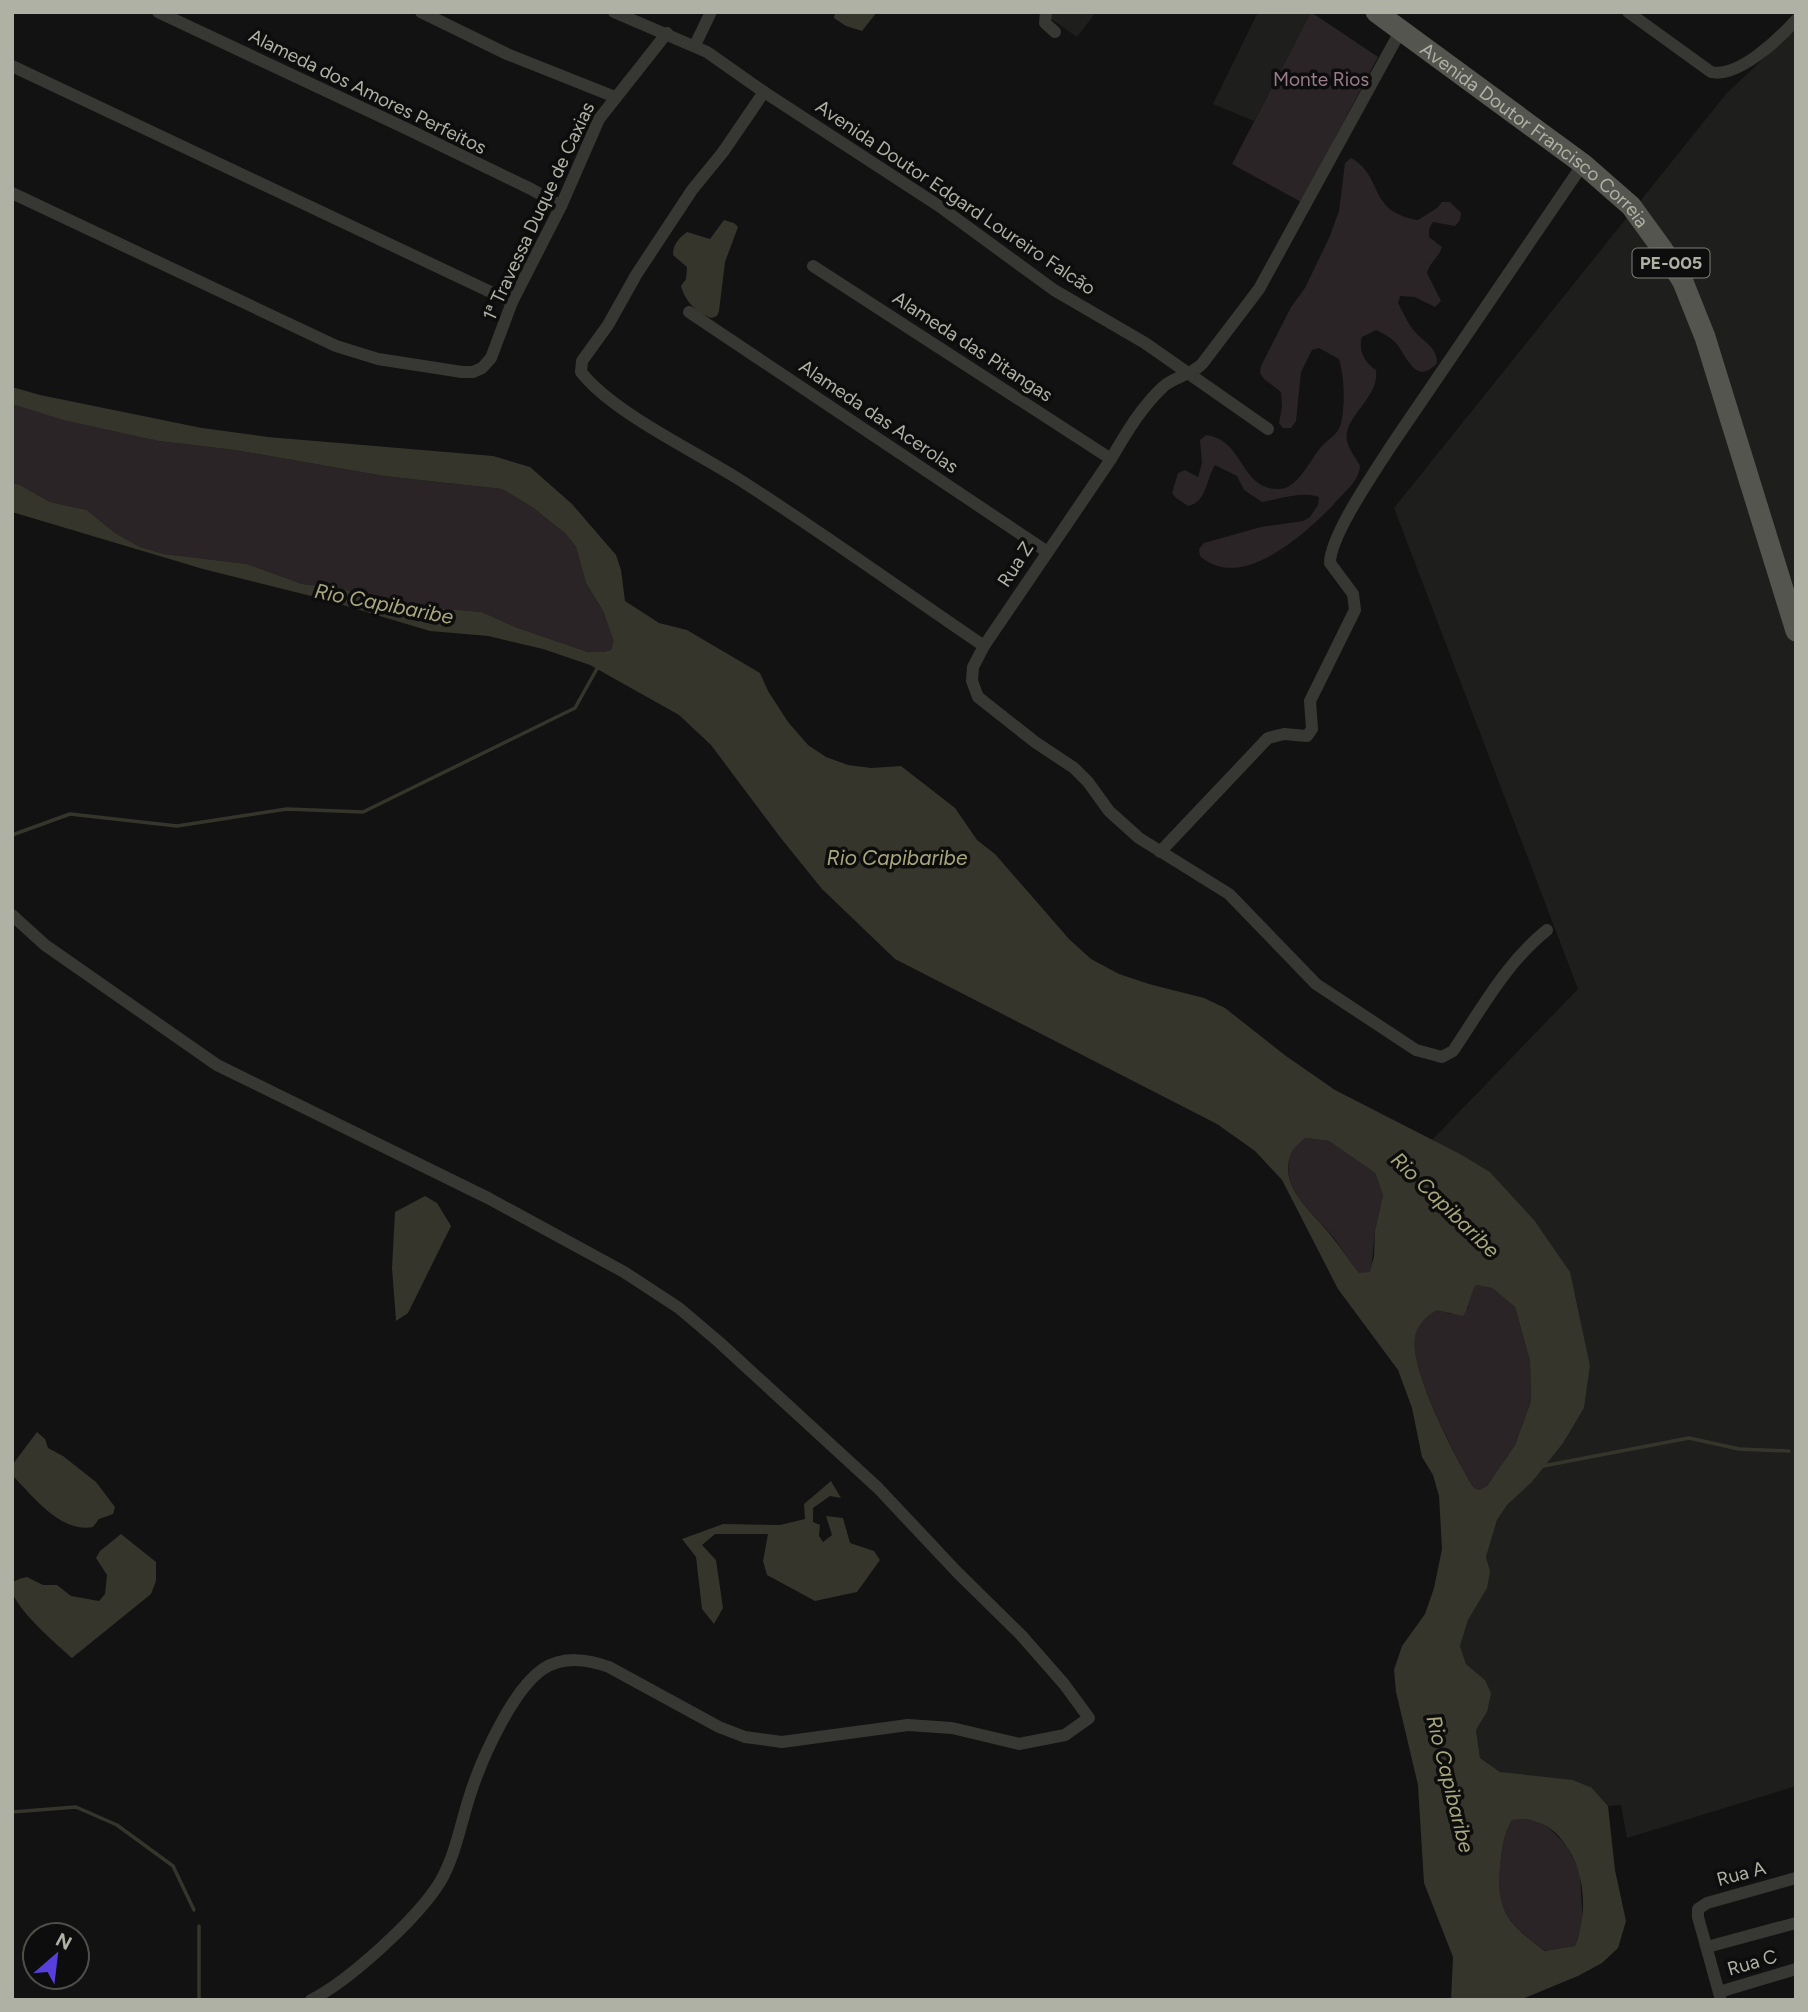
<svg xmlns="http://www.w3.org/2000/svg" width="1808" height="2012" font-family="Figtree,sans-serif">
<rect width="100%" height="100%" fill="#111211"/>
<g fill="#1e1f1d">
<path d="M 1049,12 L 1096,12 L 1077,37 L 1047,16 Z"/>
<path d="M 1258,12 L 1311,12 L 1254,121 L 1213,104 Z"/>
<path d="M 1796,28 L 1796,1786 L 1627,1838 L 1621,1805 L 1608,1806 L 1592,1788 L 1500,1772 L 1480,1758 L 1476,1730 L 1487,1712 L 1485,1680 L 1466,1664 L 1460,1646 L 1468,1620 L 1490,1571 L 1486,1557 L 1497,1520 L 1507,1505 L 1532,1482 L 1562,1443 L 1584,1408 L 1590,1366 L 1534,1220 L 1490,1172 L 1432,1140 L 1578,989 L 1394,508 L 1726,94 Z"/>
</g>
<g fill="#2b2427">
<path d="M 1311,12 L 1378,57 L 1301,202 L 1232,164 Z"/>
<path d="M 1351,158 C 1384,176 1367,212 1418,220 L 1437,208 L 1442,202 L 1450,202 L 1461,213 L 1460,220 L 1455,226 L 1433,222 L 1429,229 L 1429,237 L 1442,247 C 1439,257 1430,262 1427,273 L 1441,301 L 1435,307 L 1415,297 L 1400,296 L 1398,303 C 1403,312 1408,324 1415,332 C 1425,343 1437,347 1437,363 C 1415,387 1407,355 1395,342 C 1390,337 1383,333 1376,330 L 1362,337 C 1358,350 1364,362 1376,370 C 1380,398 1342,417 1347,441 C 1349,450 1356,458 1360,466 C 1359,482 1343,493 1333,505 C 1305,534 1241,593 1200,556 L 1199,549 L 1204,543 L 1261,527 L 1303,521 L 1310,517 L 1318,505 L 1319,497 C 1301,491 1281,499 1262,502 L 1244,490 L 1237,476 L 1215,465 C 1206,479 1207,502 1188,506 L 1176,498 L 1172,493 L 1178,473 L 1185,470 L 1198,477 L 1202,463 L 1200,440 L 1206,435 C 1244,439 1240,491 1280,489 C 1298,488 1310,460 1321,447 C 1325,442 1332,438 1336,433 C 1339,430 1342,422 1342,418 C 1345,400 1344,376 1339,359 L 1319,348 L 1312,350 L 1301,372 L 1296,421 L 1291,428 L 1283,428 L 1279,423 L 1282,407 L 1281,392 L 1264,379 L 1260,373 L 1261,366 L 1291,307 L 1305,288 L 1329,238 L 1339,211 L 1345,163 Z"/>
<path d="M 12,404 L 159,441 L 235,450 L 384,476 L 502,489 L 532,507 L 566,534 L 576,547 L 586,583 L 603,611 L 615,641 L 611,650 L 603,652 L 588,652 L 515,627 L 482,612 L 385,603 L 341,588 L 302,584 L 247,564 L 164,554 L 140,547 L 115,533 L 87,510 L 50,502 L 20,485 L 12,483 Z"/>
<path d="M 1305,1138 L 1329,1141 L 1375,1173 L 1383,1195 L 1375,1231 L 1371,1272 L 1359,1274 C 1350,1262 1343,1250 1334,1238 C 1316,1215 1278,1189 1291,1154 C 1293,1148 1300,1142 1305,1138 Z"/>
<path d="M 1476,1285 L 1492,1288 L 1515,1307 L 1530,1361 L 1531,1401 L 1515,1445 L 1487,1486 L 1479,1490 L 1474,1488 C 1456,1458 1410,1371 1415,1338 C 1417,1324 1426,1316 1437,1309 L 1451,1314 L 1468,1308 L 1469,1296 Z"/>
<path d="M 1526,1819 L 1546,1825 L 1567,1846 L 1580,1873 L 1583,1924 L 1575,1946 L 1546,1951 C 1510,1925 1496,1913 1500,1867 C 1502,1849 1503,1835 1512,1820 Z"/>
</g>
<g fill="#36352b" fill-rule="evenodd">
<path d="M 835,12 L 877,12 L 862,31 L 846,26 L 834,18 Z"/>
<path d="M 724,220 L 734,223 L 738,227 L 725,262 L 719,311 L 717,316 L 712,318 C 697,314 685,301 681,286 L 686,279 L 687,267 L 673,255 C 673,244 679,238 687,232 L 710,239 Z"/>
<path d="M 12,387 L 40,395 L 202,428 L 268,437 L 493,456 L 530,467 L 572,504 L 616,555 L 621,570 L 625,601 L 659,623 L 687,630 L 760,673 L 768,691 L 788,722 L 808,745 L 826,757 L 848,765 L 871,768 L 901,766 L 955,808 L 977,840 L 995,854 L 1069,939 L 1091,959 L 1119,974 L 1149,984 L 1204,998 L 1225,1008 L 1286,1056 L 1335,1090 L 1460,1154 L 1490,1172 L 1534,1220 L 1570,1272 L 1590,1366 L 1584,1408 L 1563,1443 L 1532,1482 L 1507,1505 L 1497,1520 L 1486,1557 L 1490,1571 L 1487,1588 L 1468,1620 L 1460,1646 L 1466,1664 L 1485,1680 L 1491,1693 L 1487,1712 L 1476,1730 L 1480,1758 L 1500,1772 L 1573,1780 L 1592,1788 L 1608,1806 L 1615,1870 L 1626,1921 L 1618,1948 L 1602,1963 L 1578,1976 L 1520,2000 L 1451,2000 L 1453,1957 L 1424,1883 L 1418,1785 L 1396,1692 L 1394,1670 L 1402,1646 L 1425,1614 L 1434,1588 L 1442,1549 L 1439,1496 L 1433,1475 L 1422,1457 L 1412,1408 L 1398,1370 L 1338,1289 L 1282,1180 L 1255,1151 L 1217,1124 L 895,959 L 822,889 L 780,837 L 711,745 L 679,715 L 590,665 L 543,649 L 488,636 L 430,631 L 323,599 L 203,569 L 12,512 L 12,483 L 20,485 L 50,502 L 87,510 L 115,533 L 140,547 L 164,554 L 247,564 L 302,584 L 341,588 L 385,603 L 482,612 L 515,627 L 588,652 L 603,652 L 611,650 L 614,641 L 603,611 L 586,583 L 576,547 L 566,534 L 532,507 L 502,489 L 384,476 L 235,450 L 159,441 L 64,420 L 12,404 ZM 1305,1138 L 1329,1141 L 1375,1173 L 1383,1195 L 1375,1231 L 1374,1256 L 1370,1272 L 1359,1273 C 1350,1262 1342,1249 1333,1238 C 1316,1215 1277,1188 1291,1154 C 1293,1148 1301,1142 1305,1138 ZM 1476,1285 L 1492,1288 L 1515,1307 L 1530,1361 L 1531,1401 L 1515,1445 L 1487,1486 L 1479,1490 L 1474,1488 C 1456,1459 1410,1371 1415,1338 C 1417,1325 1426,1316 1437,1310 L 1463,1316 C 1470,1306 1469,1295 1476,1285 ZM 1526,1819 C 1533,1821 1541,1823 1547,1826 C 1584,1852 1591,1907 1575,1946 L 1545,1951 C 1510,1925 1496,1913 1500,1867 C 1502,1849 1503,1835 1512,1820 Z"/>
<path d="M 425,1196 L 437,1203 L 451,1226 L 408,1313 L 396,1321 L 392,1268 L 395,1212 Z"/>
<path d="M 37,1432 L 45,1439 L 48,1448 L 63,1456 L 96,1482 L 115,1507 L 113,1514 L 99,1519 L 93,1527 C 60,1533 33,1496 12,1475 L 13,1464 Z"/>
<path d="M 831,1481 L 841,1498 L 830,1496 L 813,1508 L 813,1522 L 820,1525 L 819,1536 L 823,1542 L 832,1535 L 826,1516 L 843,1518 L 850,1543 L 874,1551 L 880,1560 L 857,1592 L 815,1601 L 767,1575 L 763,1561 L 768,1534 L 715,1534 L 702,1545 L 716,1560 L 723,1608 L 714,1624 L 702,1609 L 696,1557 L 682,1539 L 723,1524 L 780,1525 L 805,1519 L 804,1504 Z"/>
<path d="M 121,1534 L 156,1562 L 156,1581 L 151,1594 L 72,1658 C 59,1646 6,1602 12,1584 C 14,1580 22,1578 27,1577 L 43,1585 L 57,1585 L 71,1596 L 99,1601 L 105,1594 L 107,1575 L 96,1558 L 100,1551 Z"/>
</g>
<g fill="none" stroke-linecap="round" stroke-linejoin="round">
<g stroke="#36352b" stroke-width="3.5">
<path d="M 12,835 L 70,814 L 177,826 L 287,809 L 363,812 L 575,708 L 599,665"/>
<path d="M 1543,1466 L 1689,1438 L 1739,1449 L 1789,1451"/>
<path d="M 12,1812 L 76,1807 L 117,1825 L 173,1866 L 194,1910"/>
<path d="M 199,1926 L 199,2000"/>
</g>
<g stroke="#373834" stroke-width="12">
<path d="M 158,12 L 403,127 L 531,189 L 561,206"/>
<path d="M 421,12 L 507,54 L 615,97"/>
<path d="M 614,12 L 707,52 L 764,92 L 939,206 L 1054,290 L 1145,343 L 1268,429"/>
<path d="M 1046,12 L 1045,23 L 1055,32"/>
<path d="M 1628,12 L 1711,72 C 1738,78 1778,40 1796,20"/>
<path d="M 1401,30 L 1259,289 L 1202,364 C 1191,375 1176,376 1164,386 C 1142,406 1126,433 1111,459 L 984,646 L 973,667 L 972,681 L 978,697 L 1035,742 L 1074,768 L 1088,782 L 1109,811 L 1139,838 L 1229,894 L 1316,984 L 1416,1050 L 1442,1057 L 1453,1051 C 1482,1008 1506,963 1547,930"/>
<path d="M 695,45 L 711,12"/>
<path d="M 12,66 L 512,302"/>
<path d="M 764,92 L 723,152 L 692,190 L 636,275 L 608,325 L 582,361 L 581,372 C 613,413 695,451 740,480 C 823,533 903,591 984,646"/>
<path d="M 12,193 L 336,346 L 378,359 L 462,372 L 473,372 L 482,368 L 491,358 L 512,302 L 561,206 L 599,119 L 667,33"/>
<path d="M 813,266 L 1111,459"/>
<path d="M 689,312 L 1046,551"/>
<path d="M 1160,852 L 1268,738 L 1284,734 L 1307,736 L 1312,729 L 1310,701 L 1355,610 L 1353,594 L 1330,563 C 1330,536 1375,471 1391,446 L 1583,164"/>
<path d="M 12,915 L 45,945 L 217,1065 L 488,1198 L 624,1272 L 679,1308 L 719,1342 L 878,1488 L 957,1572 L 1021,1635 L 1064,1684 L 1089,1718 L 1065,1735 L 1019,1744 L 952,1728 L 908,1725 L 782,1742 L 745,1737 L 719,1727 L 609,1667 C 588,1659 563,1656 543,1669 C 513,1689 482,1758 471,1792 C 461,1821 456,1855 440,1882 C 418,1918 349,1981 311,2000"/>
<path d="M 1707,1947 L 1796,1923"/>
<path d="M 1719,1992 L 1796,1969"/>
<path d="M 1721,2000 L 1698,1917 L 1698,1909 L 1707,1903 L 1796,1878"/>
</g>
<path stroke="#53554e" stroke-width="21" id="s1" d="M 1376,12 L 1583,164 L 1631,206 L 1663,250 L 1683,282 L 1705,337 L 1796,631"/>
</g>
<g text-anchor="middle" stroke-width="7" stroke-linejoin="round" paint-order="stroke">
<rect fill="#0c0d0c" stroke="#7d8076" stroke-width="2" x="1632.5" y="248.5" width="77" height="29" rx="5"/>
<g font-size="18" font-weight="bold" fill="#aeb1a4">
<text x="1671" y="269">PE-005</text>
</g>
<g font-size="19" fill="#9a7c8a" stroke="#0c0d0c">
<text x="1321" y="86">Monte Rios</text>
</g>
<g font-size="19" fill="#aeb1a4" stroke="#0c0d0c">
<text transform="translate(368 91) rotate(26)" y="7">Alameda dos Amores Perfeitos</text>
<text dy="7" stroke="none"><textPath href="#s1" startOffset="201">Avenida Doutor Francisco Correia</textPath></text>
<text transform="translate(956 197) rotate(34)" y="7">Avenida Doutor Edgard Loureiro Falcão</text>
<text transform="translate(538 211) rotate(-65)" y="7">1ª Travessa Duque de Caxias</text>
<text transform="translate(973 346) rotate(33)" y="7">Alameda das Pitangas</text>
<text transform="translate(879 416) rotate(34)" y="7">Alameda das Acerolas</text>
<text transform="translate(1015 564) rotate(-57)" y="7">Rua Z</text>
<text transform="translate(1741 1873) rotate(-15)" y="7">Rua A</text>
<text transform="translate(1752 1962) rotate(-16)" y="7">Rua C</text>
</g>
<g font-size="21" font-style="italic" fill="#a9a77e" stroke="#0c0d0c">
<text transform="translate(384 604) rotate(11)" y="7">Rio Capibaribe</text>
<text x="897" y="865">Rio Capibaribe</text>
<text transform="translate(1445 1205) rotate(44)" y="7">Rio Capibaribe</text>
<text transform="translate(1450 1784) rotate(76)" y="7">Rio Capibaribe</text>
</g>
</g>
<rect width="1808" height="2012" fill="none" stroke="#aeb1a4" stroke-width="28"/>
<g transform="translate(56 1956) rotate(28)"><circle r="33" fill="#0c0d0c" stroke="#4d4f49" stroke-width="2"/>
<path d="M0-5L12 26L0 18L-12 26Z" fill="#573fdc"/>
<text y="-10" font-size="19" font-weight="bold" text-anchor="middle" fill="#aeb1a4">N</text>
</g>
</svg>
